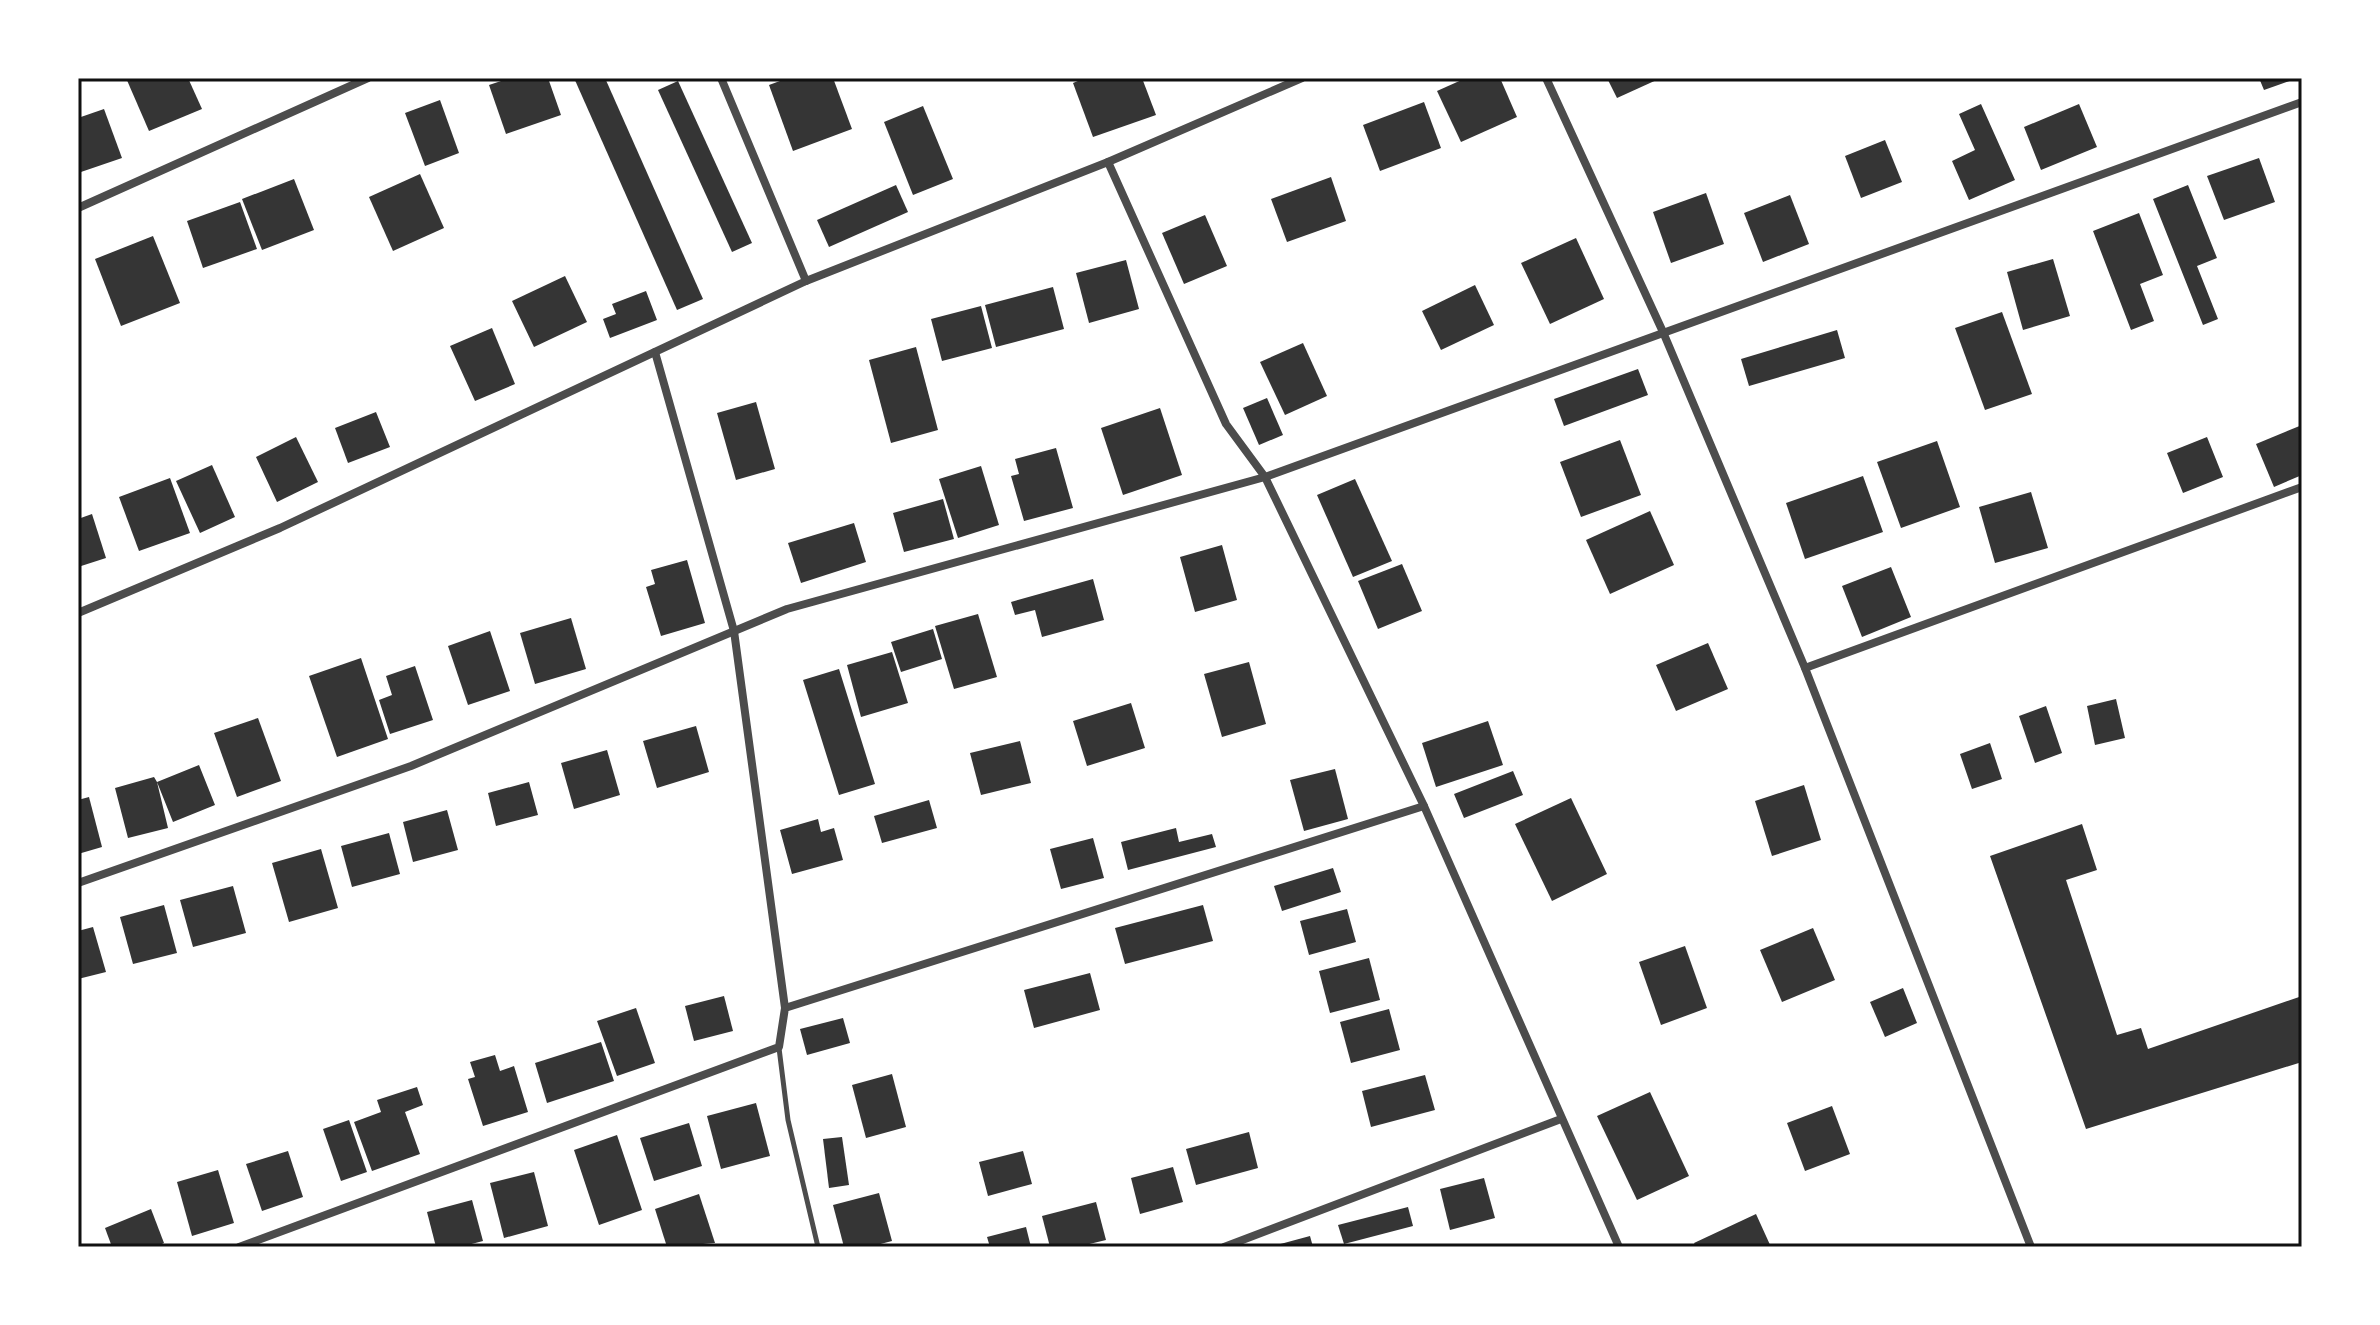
<svg xmlns="http://www.w3.org/2000/svg" width="2380" height="1325" font-family="'Libre Baskerville',serif">
<rect width="100%" height="100%" fill="#fff"/>
<g fill="#353535">
<path d="M 126,78 L 188,78 L 202,109 L 149,131 Z"/>
<path d="M 510,78 L 548,78 L 561,115 L 506,134 L 489,85 Z"/>
<path d="M 574,78 L 605,78 L 703,299 L 677,310 Z"/>
<path d="M 788,78 L 833,78 L 852,129 L 793,151 L 769,85 Z"/>
<path d="M 1085,78 L 1142,78 L 1156,115 L 1093,137 L 1073,83 Z"/>
<path d="M 1466,78 L 1500,78 L 1517,117 L 1461,142 L 1437,91 Z"/>
<path d="M 1607,78 L 1661,78 L 1617,98 Z"/>
<path d="M 2259,78 L 2298,78 L 2264,90 Z"/>
<path d="M 678,81 L 752,243 L 732,252 L 658,90 Z"/>
<path d="M 440,100 L 459,153 L 425,166 L 405,113 Z"/>
<path d="M 1424,102 L 1441,148 L 1380,171 L 1363,125 Z"/>
<path d="M 1981,104 L 2015,180 L 1969,200 L 1952,161 L 1975,150 L 1959,114 Z"/>
<path d="M 2079,104 L 2097,147 L 2041,170 L 2024,127 Z"/>
<path d="M 923,106 L 953,179 L 913,195 L 884,122 Z"/>
<path d="M 104,109 L 122,158 L 78,173 L 78,118 Z"/>
<path d="M 1885,140 L 1902,182 L 1861,198 L 1845,156 Z"/>
<path d="M 2259,158 L 2275,202 L 2224,220 L 2207,176 Z"/>
<path d="M 420,174 L 444,228 L 393,251 L 369,197 Z"/>
<path d="M 1331,177 L 1346,221 L 1287,242 L 1271,199 Z"/>
<path d="M 294,179 L 314,230 L 262,250 L 242,199 Z"/>
<path d="M 896,185 L 908,212 L 829,247 L 817,220 Z"/>
<path d="M 2188,185 L 2217,258 L 2197,266 L 2218,319 L 2203,325 L 2153,199 Z"/>
<path d="M 1706,193 L 1724,244 L 1671,263 L 1653,212 Z"/>
<path d="M 1790,195 L 1809,244 L 1763,262 L 1744,213 Z"/>
<path d="M 240,202 L 257,249 L 203,268 L 187,221 Z"/>
<path d="M 2139,213 L 2163,275 L 2140,284 L 2154,321 L 2131,330 L 2093,231 Z"/>
<path d="M 1205,215 L 1227,266 L 1184,284 L 1162,233 Z"/>
<path d="M 153,236 L 180,303 L 121,326 L 95,259 Z"/>
<path d="M 1576,238 L 1604,299 L 1550,324 L 1521,263 Z"/>
<path d="M 2053,259 L 2070,316 L 2023,330 L 2007,272 Z"/>
<path d="M 1126,260 L 1139,309 L 1089,323 L 1076,273 Z"/>
<path d="M 565,276 L 587,322 L 534,347 L 512,301 Z"/>
<path d="M 1475,285 L 1494,325 L 1441,350 L 1422,311 Z"/>
<path d="M 1053,287 L 1064,329 L 996,347 L 985,305 Z"/>
<path d="M 646,291 L 657,320 L 610,338 L 603,319 L 616,314 L 612,304 Z"/>
<path d="M 981,306 L 992,348 L 942,361 L 931,319 Z"/>
<path d="M 2002,312 L 2032,394 L 1985,410 L 1955,328 Z"/>
<path d="M 492,328 L 515,384 L 475,401 L 450,346 Z"/>
<path d="M 1837,330 L 1845,358 L 1749,386 L 1741,359 Z"/>
<path d="M 1303,343 L 1327,396 L 1285,415 L 1260,362 Z"/>
<path d="M 916,347 L 938,430 L 891,443 L 869,360 Z"/>
<path d="M 1638,369 L 1648,395 L 1564,426 L 1554,399 Z"/>
<path d="M 1267,398 L 1283,435 L 1259,445 L 1243,408 Z"/>
<path d="M 756,402 L 775,469 L 736,480 L 717,413 Z"/>
<path d="M 1160,408 L 1182,475 L 1123,495 L 1101,428 Z"/>
<path d="M 376,412 L 390,447 L 348,463 L 335,428 Z"/>
<path d="M 2302,425 L 2302,475 L 2274,487 L 2256,444 Z"/>
<path d="M 296,437 L 318,482 L 277,502 L 256,457 Z"/>
<path d="M 2207,437 L 2223,477 L 2183,493 L 2167,453 Z"/>
<path d="M 1620,440 L 1641,495 L 1581,517 L 1560,462 Z"/>
<path d="M 1937,441 L 1960,507 L 1901,528 L 1877,462 Z"/>
<path d="M 1056,448 L 1073,508 L 1024,521 L 1011,476 L 1019,474 L 1015,459 Z"/>
<path d="M 212,465 L 235,517 L 200,533 L 176,481 Z"/>
<path d="M 981,466 L 999,525 L 958,538 L 939,479 Z"/>
<path d="M 1863,476 L 1883,532 L 1805,559 L 1786,503 Z"/>
<path d="M 170,478 L 190,533 L 139,551 L 119,497 Z"/>
<path d="M 1355,479 L 1392,561 L 1353,577 L 1317,495 Z"/>
<path d="M 2031,492 L 2048,548 L 1995,563 L 1979,507 Z"/>
<path d="M 943,499 L 954,539 L 904,552 L 893,513 Z"/>
<path d="M 1650,511 L 1674,565 L 1610,594 L 1586,540 Z"/>
<path d="M 92,514 L 106,558 L 78,567 L 78,519 Z"/>
<path d="M 854,523 L 866,562 L 801,583 L 788,543 Z"/>
<path d="M 1222,545 L 1237,600 L 1195,612 L 1180,557 Z"/>
<path d="M 687,560 L 705,623 L 661,636 L 646,587 L 655,584 L 651,570 Z"/>
<path d="M 1402,564 L 1422,611 L 1378,629 L 1358,581 Z"/>
<path d="M 1891,567 L 1911,617 L 1862,637 L 1842,586 Z"/>
<path d="M 1093,579 L 1104,620 L 1042,637 L 1035,610 L 1015,615 L 1011,602 Z"/>
<path d="M 978,614 L 997,677 L 954,689 L 935,626 Z"/>
<path d="M 571,618 L 586,669 L 535,684 L 520,633 Z"/>
<path d="M 933,629 L 942,659 L 901,672 L 891,642 Z"/>
<path d="M 490,631 L 510,691 L 468,705 L 448,646 Z"/>
<path d="M 1708,643 L 1728,689 L 1676,711 L 1656,665 Z"/>
<path d="M 892,652 L 908,703 L 861,717 L 847,665 Z"/>
<path d="M 361,658 L 388,739 L 337,757 L 309,676 Z"/>
<path d="M 1249,662 L 1266,724 L 1222,737 L 1204,674 Z"/>
<path d="M 415,666 L 433,720 L 390,734 L 379,700 L 392,695 L 386,676 Z"/>
<path d="M 839,669 L 875,784 L 839,795 L 803,680 Z"/>
<path d="M 2116,699 L 2125,738 L 2095,745 L 2087,706 Z"/>
<path d="M 1131,703 L 1145,748 L 1087,766 L 1073,721 Z"/>
<path d="M 2046,706 L 2062,753 L 2035,763 L 2019,716 Z"/>
<path d="M 258,718 L 281,781 L 237,797 L 214,733 Z"/>
<path d="M 1488,721 L 1503,765 L 1436,787 L 1422,743 Z"/>
<path d="M 696,726 L 709,772 L 657,788 L 643,741 Z"/>
<path d="M 1020,741 L 1031,783 L 981,795 L 970,753 Z"/>
<path d="M 1990,743 L 2002,779 L 1972,789 L 1960,754 Z"/>
<path d="M 607,750 L 620,795 L 574,809 L 561,763 Z"/>
<path d="M 199,765 L 215,805 L 173,822 L 157,782 L 168,828 L 128,838 L 115,788 L 154,777 L 157,782 Z"/>
<path d="M 1335,769 L 1348,819 L 1304,831 L 1290,780 Z"/>
<path d="M 1513,771 L 1523,795 L 1464,818 L 1454,794 Z"/>
<path d="M 529,782 L 538,815 L 496,826 L 488,793 Z"/>
<path d="M 1804,785 L 1821,840 L 1772,856 L 1755,801 Z"/>
<path d="M 89,797 L 102,847 L 78,854 L 78,800 Z"/>
<path d="M 1571,798 L 1607,874 L 1552,901 L 1515,824 Z"/>
<path d="M 929,800 L 937,828 L 882,843 L 874,816 Z"/>
<path d="M 447,810 L 458,850 L 413,862 L 403,822 Z"/>
<path d="M 818,819 L 821,832 L 834,828 L 843,860 L 792,874 L 780,830 Z"/>
<path d="M 2082,824 L 2097,870 L 2066,880 L 2117,1035 L 2141,1028 L 2148,1049 L 2302,996 L 2302,1062 L 2086,1129 L 1990,856 Z"/>
<path d="M 1176,828 L 1179,842 L 1212,834 L 1216,847 L 1128,870 L 1121,842 Z"/>
<path d="M 389,833 L 400,874 L 352,887 L 341,846 Z"/>
<path d="M 1093,838 L 1104,878 L 1061,889 L 1050,849 Z"/>
<path d="M 321,849 L 338,908 L 289,922 L 272,863 Z"/>
<path d="M 1333,868 L 1341,892 L 1282,911 L 1274,886 Z"/>
<path d="M 233,886 L 246,933 L 193,947 L 180,900 Z"/>
<path d="M 164,905 L 177,953 L 133,964 L 120,917 Z"/>
<path d="M 1203,905 L 1213,941 L 1125,964 L 1115,928 Z"/>
<path d="M 1347,909 L 1356,942 L 1309,955 L 1300,921 Z"/>
<path d="M 93,927 L 106,972 L 78,979 L 78,931 Z"/>
<path d="M 1813,928 L 1835,980 L 1782,1002 L 1760,950 Z"/>
<path d="M 1685,946 L 1707,1008 L 1661,1025 L 1639,962 Z"/>
<path d="M 1369,958 L 1380,1000 L 1330,1013 L 1319,971 Z"/>
<path d="M 1090,973 L 1100,1010 L 1034,1028 L 1024,990 Z"/>
<path d="M 1903,988 L 1917,1023 L 1885,1037 L 1870,1002 Z"/>
<path d="M 724,996 L 733,1031 L 694,1041 L 685,1006 Z"/>
<path d="M 636,1008 L 655,1063 L 617,1076 L 597,1021 Z"/>
<path d="M 1389,1009 L 1400,1050 L 1351,1063 L 1340,1022 Z"/>
<path d="M 843,1018 L 850,1043 L 807,1055 L 800,1029 Z"/>
<path d="M 601,1042 L 614,1081 L 547,1103 L 535,1063 Z"/>
<path d="M 495,1055 L 500,1071 L 514,1066 L 528,1112 L 483,1126 L 468,1079 L 475,1077 L 470,1062 Z"/>
<path d="M 892,1074 L 906,1127 L 866,1138 L 852,1085 Z"/>
<path d="M 1425,1075 L 1435,1110 L 1371,1127 L 1362,1091 Z"/>
<path d="M 417,1087 L 423,1105 L 405,1112 L 420,1154 L 372,1171 L 354,1122 L 381,1112 L 377,1100 Z"/>
<path d="M 1650,1092 L 1689,1176 L 1637,1200 L 1597,1116 Z"/>
<path d="M 756,1103 L 770,1156 L 721,1169 L 707,1116 Z"/>
<path d="M 1832,1106 L 1850,1154 L 1805,1171 L 1787,1123 Z"/>
<path d="M 349,1120 L 367,1172 L 341,1181 L 323,1129 Z"/>
<path d="M 689,1123 L 702,1166 L 654,1181 L 640,1138 Z"/>
<path d="M 1249,1132 L 1258,1168 L 1196,1185 L 1186,1149 Z"/>
<path d="M 617,1135 L 642,1210 L 599,1225 L 574,1150 Z"/>
<path d="M 842,1137 L 849,1185 L 829,1188 L 823,1139 Z"/>
<path d="M 288,1151 L 303,1197 L 262,1211 L 246,1164 Z"/>
<path d="M 1023,1151 L 1032,1184 L 988,1196 L 979,1162 Z"/>
<path d="M 1173,1167 L 1183,1202 L 1140,1214 L 1131,1178 Z"/>
<path d="M 218,1170 L 234,1223 L 192,1236 L 177,1182 Z"/>
<path d="M 534,1172 L 548,1226 L 504,1238 L 490,1183 Z"/>
<path d="M 1484,1178 L 1495,1218 L 1450,1230 L 1440,1189 Z"/>
<path d="M 879,1193 L 892,1241 L 869,1247 L 844,1247 L 833,1205 Z"/>
<path d="M 699,1194 L 715,1243 L 667,1247 L 655,1209 Z"/>
<path d="M 472,1200 L 483,1241 L 460,1247 L 436,1247 L 427,1212 Z"/>
<path d="M 1096,1202 L 1106,1240 L 1077,1247 L 1050,1247 L 1042,1216 Z"/>
<path d="M 1408,1207 L 1413,1226 L 1344,1244 L 1338,1225 Z"/>
<path d="M 151,1209 L 164,1243 L 156,1247 L 112,1247 L 105,1228 Z"/>
<path d="M 1756,1214 L 1771,1247 L 1696,1247 L 1694,1243 Z"/>
<path d="M 1026,1227 L 1031,1247 L 990,1247 L 987,1237 Z"/>
<path d="M 1310,1236 L 1313,1247 L 1273,1247 L 1273,1246 Z"/>
</g>
<g fill="none" stroke-linecap="round" stroke-linejoin="round">
<path stroke="#4c4c4c" stroke-width="5" d="M 779,1048 L 788,1120 L 818,1247"/>
<g stroke="#4c4c4c" stroke-width="8">
<path d="M 721,78 L 806,281"/>
<path d="M 1546,78 L 1663,332 L 1805,668 L 2031,1247"/>
<path d="M 1108,162 L 1226,424 L 1265,477 L 1424,806 L 1619,1247"/>
<path d="M 78,208 L 368,78"/>
<path d="M 655,352 L 734,631 L 785,1008"/>
<path d="M 78,613 L 280,528 L 806,281 L 1108,162 L 1302,78"/>
<path d="M 1805,668 L 2302,487"/>
<path d="M 78,883 L 411,766 L 787,609 L 1265,477 L 2302,102"/>
<path d="M 239,1247 L 779,1047 L 785,1008 L 1424,806"/>
<path d="M 1224,1247 L 1561,1119"/>
</g>
</g>
<rect width="2380" height="1325" fill="none" stroke="#ffffff" stroke-width="160"/>
<rect x="80" y="80" width="2220" height="1165" fill="none" stroke="#111" stroke-width="3"/>
</svg>
